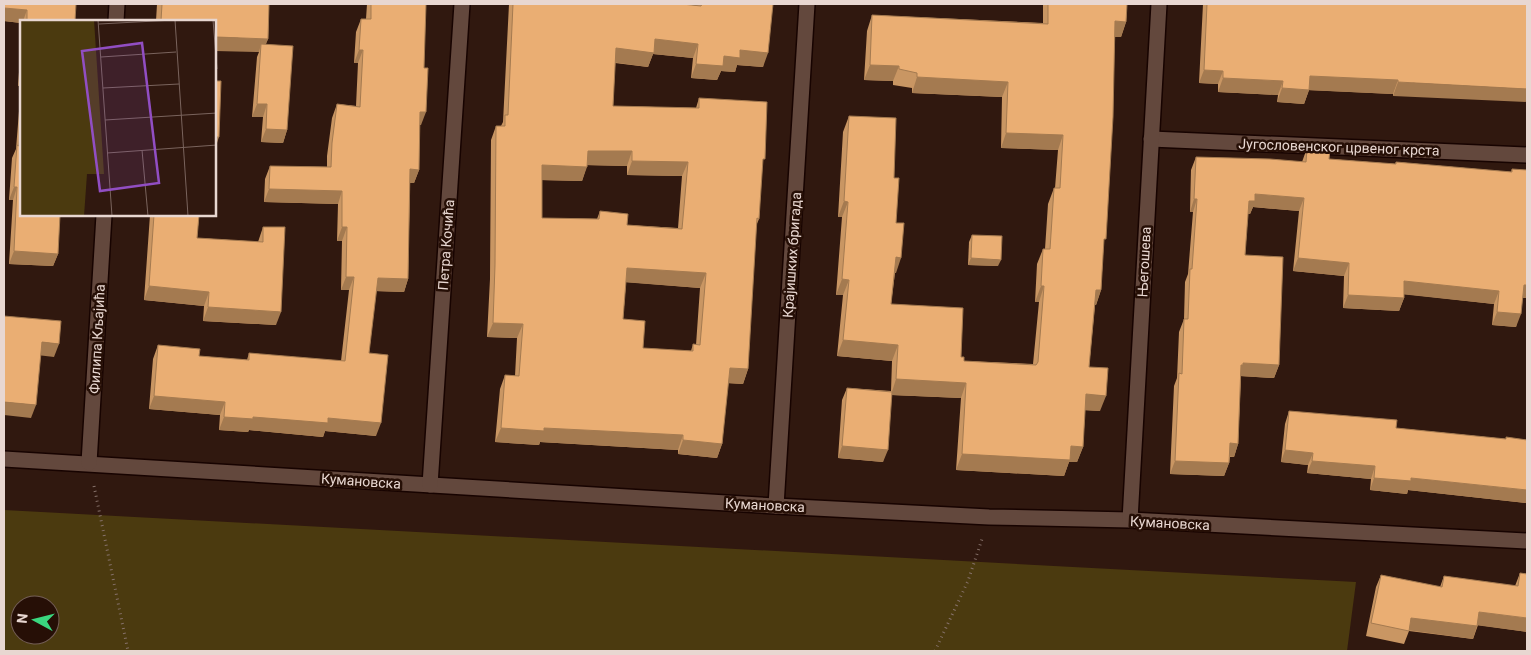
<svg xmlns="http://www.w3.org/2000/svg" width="1531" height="655" font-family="Roboto,sans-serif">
<rect width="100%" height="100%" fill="#30180f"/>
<path fill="#4b3a0f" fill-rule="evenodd" d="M 4,510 L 1356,582 L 1347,651 L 4,651 ZM 20,605 L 50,605 L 50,635 L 20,635 Z"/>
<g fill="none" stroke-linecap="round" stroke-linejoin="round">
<defs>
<g id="street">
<path d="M 116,21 L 117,4"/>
<path d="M 1151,139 L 1527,155"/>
<path d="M 4,459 L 776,506 L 989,517 L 1130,520 L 1527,541"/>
<path d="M 89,463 L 104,215"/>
<path d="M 430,485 L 462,4"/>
<path d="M 776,506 L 807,4"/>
<path d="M 1130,520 L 1159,4"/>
</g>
</defs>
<use href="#street" stroke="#170300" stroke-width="18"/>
<g stroke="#86716a" stroke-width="3" stroke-dasharray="1 4" stroke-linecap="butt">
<path d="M 94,486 L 128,651"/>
<path d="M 935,651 L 968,581 L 982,539"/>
</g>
<use href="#street" stroke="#63483d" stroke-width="15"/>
</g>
<g fill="#c99663" fill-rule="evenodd">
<path d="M 4,4 L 75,21 L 21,21 L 21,23 L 4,21 Z"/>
<path d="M 157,4 L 269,4 L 268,39 L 265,45 L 287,130 L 283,143 L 261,142 L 263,117 L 252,117 L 257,57 L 259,52 L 215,21 L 156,21 Z"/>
<path d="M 367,4 L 426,4 L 421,125 L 419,125 L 419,170 L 414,183 L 410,183 L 408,279 L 404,292 L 376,291 L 369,353 L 376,436 L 325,431 L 323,437 L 249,430 L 248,432 L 219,430 L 220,415 L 149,409 L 153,359 L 158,345 L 199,356 L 247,360 L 249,353 L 341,361 L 349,290 L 341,290 L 342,241 L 337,241 L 338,204 L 264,202 L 265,179 L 270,166 L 327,167 L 327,156 L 332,118 L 337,104 L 356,106 L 358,63 L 354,63 L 356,32 L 361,19 L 366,19 Z"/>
<path d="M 509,4 L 682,4 L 697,6 L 698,4 L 773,4 L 763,67 L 737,65 L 735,72 L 721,71 L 717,80 L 691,78 L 693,58 L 653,54 L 648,67 L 615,63 L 613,106 L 696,108 L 699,98 L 762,166 L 759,219 L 756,226 L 748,369 L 743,384 L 728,383 L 722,444 L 717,458 L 678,454 L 678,450 L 540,442 L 539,445 L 495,442 L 500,389 L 505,375 L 515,376 L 517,338 L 487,337 L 490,279 L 491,140 L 496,126 L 501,126 L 503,122 ZM 587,165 L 627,166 L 627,175 L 682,176 L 678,228 L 627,225 L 600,211 L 597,219 L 542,218 L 542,180 L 582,181 ZM 626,282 L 700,288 L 696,345 L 693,344 L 691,351 L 643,348 L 623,319 Z"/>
<path d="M 1043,4 L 1127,4 L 1126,22 L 1121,37 L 1115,37 L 1101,290 L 1096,305 L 1095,305 L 1089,367 L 1100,411 L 1085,410 L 1083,447 L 1077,462 L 1069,462 L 1064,476 L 956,470 L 961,398 L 892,395 L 883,462 L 838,458 L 842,400 L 847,388 L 891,391 L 892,361 L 837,356 L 843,295 L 836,295 L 842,217 L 838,217 L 843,132 L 849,116 L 894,178 L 896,223 L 896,273 L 895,273 L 891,304 L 961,357 L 964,361 L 1033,364 L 1039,302 L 1035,302 L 1037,264 L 1043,249 L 1045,249 L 1048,204 L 1054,188 L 1055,188 L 1058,150 L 1001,148 L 1002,97 L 912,93 L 912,88 L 893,85 L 893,81 L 864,80 L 867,31 L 872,15 L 1043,23 Z"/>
<path d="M 1203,4 L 1527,4 L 1393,96 L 1393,94 L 1309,90 L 1304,104 L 1277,102 L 1278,95 L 1218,92 L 1218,84 L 1199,83 Z"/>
<path d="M 21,44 L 21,215 L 58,254 L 53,266 L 9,264 L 13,200 L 9,200 L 12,158 L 16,149 L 21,86 L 18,86 Z"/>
<path d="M 1307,148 L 1329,159 L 1395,164 L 1396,162 L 1511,172 L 1512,169 L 1527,298 L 1522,298 L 1516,327 L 1492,325 L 1494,304 L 1404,294 L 1404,298 L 1399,311 L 1343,308 L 1344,276 L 1293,271 L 1299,211 L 1253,207 L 1250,214 L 1248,214 L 1245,255 L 1279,365 L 1274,378 L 1241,376 L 1238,444 L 1234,457 L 1230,457 L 1229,463 L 1224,476 L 1170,474 L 1174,386 L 1177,378 L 1179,332 L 1184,319 L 1185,282 L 1188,274 L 1193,212 L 1190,212 L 1191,170 L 1196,157 L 1302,162 Z"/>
<path d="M 150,215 L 199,215 L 197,238 L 258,242 L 263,227 L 276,325 L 203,321 L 204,306 L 144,300 Z"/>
<path d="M 972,235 L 998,266 L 968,265 L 969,242 Z"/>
<path d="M 1289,411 L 1396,428 L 1506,439 L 1527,440 L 1527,503 L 1408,490 L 1407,494 L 1370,490 L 1371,479 L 1307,473 L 1308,465 L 1281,462 L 1285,424 Z"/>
<path d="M 1520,573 L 1527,574 L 1527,632 L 1478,625 L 1473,639 L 1409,631 L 1404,644 L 1366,636 L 1376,587 L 1381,575 L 1440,587 L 1444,576 L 1515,586 Z"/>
</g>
<g fill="#a47a50">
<path d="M 4,8 L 27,10 L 23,21 L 21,21 L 21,23 L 4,21 Z"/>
<path d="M 1115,21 L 1126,22 L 1121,37 L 1109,37 Z"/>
<path d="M 217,37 L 268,39 L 263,52 L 261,44 L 259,52 L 215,51 Z"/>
<path d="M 655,39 L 698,44 L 693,58 L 653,54 L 648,67 L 611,62 L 616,48 Z"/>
<path d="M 359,50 L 363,50 L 358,63 L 354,63 Z"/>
<path d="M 740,50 L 768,53 L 763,67 L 737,65 L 735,72 L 721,71 L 717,80 L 691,78 L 696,64 L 724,56 Z"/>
<path d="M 870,65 L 899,66 L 893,81 L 864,80 Z"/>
<path d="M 1204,70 L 1223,71 L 1218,84 L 1199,83 Z"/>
<path d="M 1310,76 L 1398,80 L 1393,94 L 1305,90 Z"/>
<path d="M 21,77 L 21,86 L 18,86 Z"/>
<path d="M 917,77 L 1008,82 L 1002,97 L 912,93 Z"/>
<path d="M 1223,78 L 1283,81 L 1278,95 L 1218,92 Z"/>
<path d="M 1398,82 L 1527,89 L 1527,102 L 1393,96 Z"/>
<path d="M 1282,88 L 1309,90 L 1304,104 L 1277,102 Z"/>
<path d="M 257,104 L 267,104 L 263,117 L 252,117 Z"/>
<path d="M 420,112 L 426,112 L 421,125 L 415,125 Z"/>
<path d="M 266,129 L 287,130 L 283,143 L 261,142 Z"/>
<path d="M 1006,133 L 1063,135 L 1058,150 L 1001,148 Z"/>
<path d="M 215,137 L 219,137 L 215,149 Z"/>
<path d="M 588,151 L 632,151 L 627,166 L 582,165 Z"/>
<path d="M 632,161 L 688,162 L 682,176 L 627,175 Z"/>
<path d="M 542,165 L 587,167 L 582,181 L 537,180 Z"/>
<path d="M 410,169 L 419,170 L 414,183 L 405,183 Z"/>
<path d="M 14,187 L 17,187 L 13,200 L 9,200 Z"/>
<path d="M 269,189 L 342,191 L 338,204 L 264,202 Z"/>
<path d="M 1255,194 L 1304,198 L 1299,211 L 1253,207 L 1250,214 L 1244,214 L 1249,201 Z"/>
<path d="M 1194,199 L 1197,199 L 1193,212 L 1190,212 Z"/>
<path d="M 844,201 L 848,202 L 842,217 L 838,217 Z"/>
<path d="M 342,227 L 347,227 L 342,241 L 337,241 Z"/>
<path d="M 14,251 L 58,254 L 53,266 L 9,264 Z"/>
<path d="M 896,257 L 901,258 L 896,273 L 891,273 Z"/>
<path d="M 971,258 L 1001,260 L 998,266 L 968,265 Z"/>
<path d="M 1298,258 L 1349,263 L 1344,276 L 1293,271 Z"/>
<path d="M 627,268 L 706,273 L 700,288 L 622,282 Z"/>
<path d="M 346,277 L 354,277 L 349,290 L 341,290 Z"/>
<path d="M 378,278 L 408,279 L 404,292 L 373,291 Z"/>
<path d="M 842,279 L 849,280 L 843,295 L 836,295 Z"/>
<path d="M 1404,281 L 1499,291 L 1494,304 L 1400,294 Z"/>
<path d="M 1524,285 L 1527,285 L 1527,298 L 1519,298 Z"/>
<path d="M 149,286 L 209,292 L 204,306 L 144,300 Z"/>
<path d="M 1041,286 L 1044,286 L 1039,302 L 1035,302 Z"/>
<path d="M 1096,290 L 1101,290 L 1096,305 L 1090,305 Z"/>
<path d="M 1348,295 L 1404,298 L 1399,311 L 1343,308 Z"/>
<path d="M 208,307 L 281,312 L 276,325 L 203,321 Z"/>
<path d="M 1497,312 L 1521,314 L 1516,327 L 1492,325 Z"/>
<path d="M 493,323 L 523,324 L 517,338 L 487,337 Z"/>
<path d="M 843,340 L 898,345 L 892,361 L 837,356 Z"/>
<path d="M 42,342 L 59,344 L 54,357 L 37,355 Z"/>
<path d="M 1243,363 L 1279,365 L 1274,378 L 1239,376 L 1241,365 Z"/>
<path d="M 730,368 L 748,369 L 743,384 L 725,383 Z"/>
<path d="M 896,379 L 966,383 L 961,398 L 891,395 Z"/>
<path d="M 1086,394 L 1106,396 L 1100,411 L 1080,410 Z"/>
<path d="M 154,396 L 225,402 L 220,415 L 149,409 Z"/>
<path d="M 4,402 L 36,405 L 31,418 L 4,415 Z"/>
<path d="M 224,417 L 328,418 L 381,423 L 376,436 L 325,431 L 323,437 L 249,430 L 248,432 L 219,430 Z"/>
<path d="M 501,428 L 544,428 L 683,435 L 678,450 L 540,442 L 539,445 L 495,442 Z"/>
<path d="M 683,440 L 722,444 L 717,458 L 678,454 Z"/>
<path d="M 1230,443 L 1238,444 L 1234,457 L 1225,456 Z"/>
<path d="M 842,446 L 888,450 L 883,462 L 838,458 Z"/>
<path d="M 1071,446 L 1083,447 L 1077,462 L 1069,462 L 1064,476 L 956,470 L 962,454 Z"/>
<path d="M 1285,450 L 1313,453 L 1308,465 L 1281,462 Z"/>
<path d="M 1175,461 L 1229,463 L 1224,476 L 1170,474 Z"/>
<path d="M 1312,461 L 1375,466 L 1371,479 L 1307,473 Z"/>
<path d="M 1374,478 L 1411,478 L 1527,490 L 1527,503 L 1408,490 L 1407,494 L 1370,490 Z"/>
<path d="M 1479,612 L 1527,618 L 1527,632 L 1475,625 Z"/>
<path d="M 1411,618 L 1477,626 L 1473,639 L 1407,630 Z"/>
</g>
<g fill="#eaae73" stroke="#a47a50" fill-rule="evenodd">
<path d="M 4,4 L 76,4 L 75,21 L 27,21 L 27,10 L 4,8 Z"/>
<path d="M 162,4 L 269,4 L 268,39 L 217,37 L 215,66 L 215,21 L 161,21 Z"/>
<path d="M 371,4 L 426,4 L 424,68 L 428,68 L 426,112 L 420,112 L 419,170 L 410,169 L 408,279 L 378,278 L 369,353 L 388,355 L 381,423 L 328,418 L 328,423 L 253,417 L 253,419 L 224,417 L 225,402 L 154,396 L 158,345 L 200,349 L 199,356 L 249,360 L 249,353 L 345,361 L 354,277 L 346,277 L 347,227 L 342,227 L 342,191 L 269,189 L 270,166 L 331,167 L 332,143 L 337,104 L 360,107 L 363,50 L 359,50 L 361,19 L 371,19 Z"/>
<path d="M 513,4 L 682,4 L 701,6 L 702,4 L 773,4 L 768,53 L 740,50 L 740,58 L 724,56 L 723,66 L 696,64 L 698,44 L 655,39 L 654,53 L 616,48 L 613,106 L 699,108 L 699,98 L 767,102 L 765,159 L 763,159 L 759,219 L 757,218 L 748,369 L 730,368 L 722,444 L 683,440 L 683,435 L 544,428 L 544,431 L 501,428 L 505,375 L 519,376 L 523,324 L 493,323 L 495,265 L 496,126 L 505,126 L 505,115 L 508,115 ZM 588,151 L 632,151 L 632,161 L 688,162 L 682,229 L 627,225 L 628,214 L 600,211 L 599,219 L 542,218 L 542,165 L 587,167 ZM 627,268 L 706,273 L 700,345 L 693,344 L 693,351 L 643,348 L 645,321 L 623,319 Z"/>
<path d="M 1048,4 L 1127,4 L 1126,22 L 1115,21 L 1113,117 L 1106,239 L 1104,239 L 1101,290 L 1096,290 L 1089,367 L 1108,368 L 1106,396 L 1086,394 L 1083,447 L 1071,446 L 1070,460 L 962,454 L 966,383 L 896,379 L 898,345 L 843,340 L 849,280 L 842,279 L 848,202 L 844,201 L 849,116 L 896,118 L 894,178 L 899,178 L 896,223 L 904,223 L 901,258 L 896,257 L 891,304 L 963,308 L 961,357 L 964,357 L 964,361 L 1036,365 L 1038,362 L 1044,286 L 1041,286 L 1043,249 L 1050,249 L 1054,188 L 1060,188 L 1063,135 L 1006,133 L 1008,82 L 917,77 L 917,73 L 899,69 L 899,66 L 870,65 L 872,15 L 1048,24 Z"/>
<path d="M 1207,4 L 1527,4 L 1527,89 L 1398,82 L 1398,80 L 1310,76 L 1309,90 L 1282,88 L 1283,81 L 1223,78 L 1223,71 L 1204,70 Z"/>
<path d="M 261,44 L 293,46 L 287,130 L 266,129 L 267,104 L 257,104 Z"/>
<path d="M 215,81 L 221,81 L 219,137 L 215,137 Z"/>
<path d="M 21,124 L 21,215 L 60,215 L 58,254 L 14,251 L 17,187 L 14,187 L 17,145 L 19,146 Z"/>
<path d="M 1307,148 L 1330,150 L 1329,159 L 1396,164 L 1396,162 L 1512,172 L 1512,169 L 1527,170 L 1527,285 L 1524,285 L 1521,314 L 1497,312 L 1499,291 L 1404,281 L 1404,298 L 1348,295 L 1349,263 L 1298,258 L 1304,198 L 1255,194 L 1255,201 L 1249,201 L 1245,255 L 1283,257 L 1279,365 L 1243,363 L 1243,365 L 1241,365 L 1238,444 L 1230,443 L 1229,463 L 1175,461 L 1179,373 L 1182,374 L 1184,319 L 1188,319 L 1190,269 L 1192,269 L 1197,199 L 1194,199 L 1196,157 L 1270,159 L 1306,162 Z"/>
<path d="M 154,215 L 199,215 L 197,238 L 263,242 L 263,227 L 285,227 L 281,312 L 208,307 L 209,292 L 149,286 Z"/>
<path d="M 972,235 L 1002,236 L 1001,260 L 971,258 Z"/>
<path d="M 4,316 L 61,321 L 59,344 L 42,342 L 36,405 L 4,402 Z"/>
<path d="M 847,388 L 892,392 L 888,450 L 842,446 Z"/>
<path d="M 1289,411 L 1397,420 L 1396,428 L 1506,439 L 1506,437 L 1527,440 L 1527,490 L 1411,478 L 1411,481 L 1374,478 L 1375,466 L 1312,461 L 1313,453 L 1285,450 Z"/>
<path d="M 1520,573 L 1527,574 L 1527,618 L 1479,612 L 1477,626 L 1411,618 L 1409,631 L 1371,623 L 1381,575 L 1442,587 L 1444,576 L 1518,586 Z"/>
</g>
<g text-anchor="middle" stroke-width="5" stroke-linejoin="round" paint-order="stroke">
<g font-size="14" fill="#e8d7d1" stroke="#260f06">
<text transform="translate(1339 147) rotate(2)" y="5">Југословенског црвеног крста</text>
<text transform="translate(446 245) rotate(-86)" y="5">Петра Кочића</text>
<text transform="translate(792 255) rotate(-86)" y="5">Крајишких бригада</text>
<text transform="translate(1144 262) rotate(-87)" y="5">Његошева</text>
<text transform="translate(97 339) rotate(-87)" y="5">Филипа Кљајића</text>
<text transform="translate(361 481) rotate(4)" y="5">Кумановска</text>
<text transform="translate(765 505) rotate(3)" y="5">Кумановска</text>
<text transform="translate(1170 523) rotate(3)" y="5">Кумановска</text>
</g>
</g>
<g transform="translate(20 20)">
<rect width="196" height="196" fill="#30180f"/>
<path d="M 0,0 L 74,0 L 84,154 L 67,154 L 64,196 L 0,196 Z" fill="#4b3a0f"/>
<path fill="none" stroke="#7a645d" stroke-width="1" d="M 78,0 L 92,196M 155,0 L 168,196M 193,0 L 197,49M 79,4 L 154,0M 81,37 L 156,32M 83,68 L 159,64M 85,100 L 197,93M 122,130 L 128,196M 87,133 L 197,125"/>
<path fill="#914ec3" fill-opacity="0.15" stroke="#914ec3" stroke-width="2.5" d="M 122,23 L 139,163 L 80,171 L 62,31 Z"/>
<rect width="196" height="196" fill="none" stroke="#e8d7d1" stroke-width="2.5"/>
</g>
<rect width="1531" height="655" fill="none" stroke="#e8d7d1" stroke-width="10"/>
<g transform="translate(35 620) rotate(277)"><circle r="24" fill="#260f06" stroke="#745f57"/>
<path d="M0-4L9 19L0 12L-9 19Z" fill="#3ad77f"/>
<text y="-8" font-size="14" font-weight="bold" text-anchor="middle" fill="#e8d7d1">N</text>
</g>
</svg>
